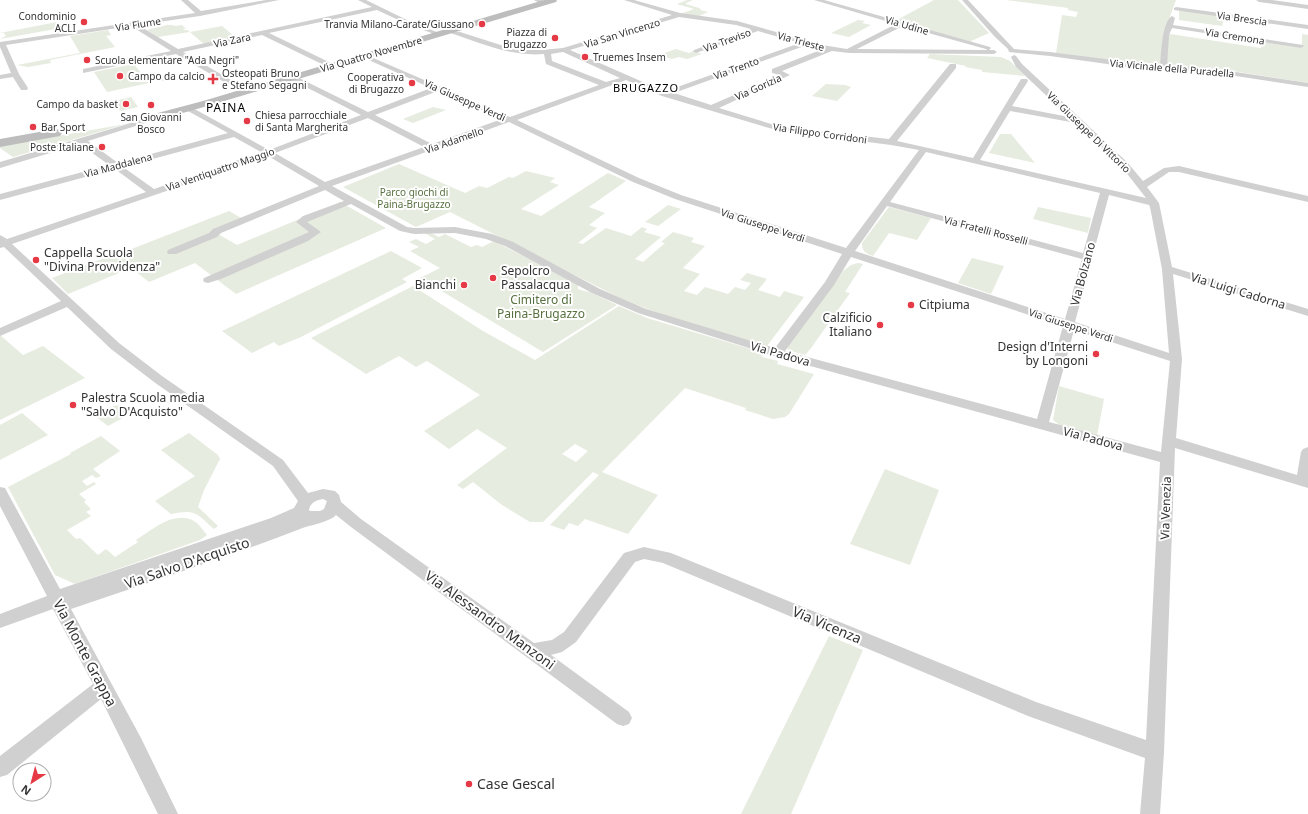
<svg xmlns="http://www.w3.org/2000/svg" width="1308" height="814" font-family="'Noto Sans',sans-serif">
<rect width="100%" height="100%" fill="#fff"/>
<g fill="#e6ecdf" fill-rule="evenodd">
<path d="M 687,0 L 693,0 L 686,3 L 686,4 L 699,8 L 701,9 L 700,10 L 708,12 L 697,17 L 680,14 L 694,9 L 677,4 Z"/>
<path d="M 934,0 L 958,0 L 989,33 L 969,42 L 895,21 Z"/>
<path d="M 1006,0 L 1176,0 L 1164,33 L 1261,48 L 1262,42 L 1302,48 L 1302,34 L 1308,35 L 1308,83 L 1208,67 L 1153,66 L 1056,53 L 1062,15 L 1076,17 L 1078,12 L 1068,10 L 1068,8 Z"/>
<path d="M 1179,11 L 1185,11 L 1225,16 L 1222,26 L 1179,20 Z"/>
<path d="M 858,20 L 865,21 L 862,23 L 871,25 L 849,37 L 831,33 Z"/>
<path d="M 57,22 L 61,28 L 0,39 L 6,36 L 4,33 L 0,33 Z"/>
<path d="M 167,25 L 173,25 L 175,26 L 182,25 L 186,29 L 183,29 L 184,30 L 187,30 L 190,32 L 222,26 L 235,37 L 204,44 L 190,32 L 158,37 L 147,30 Z"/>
<path d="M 108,30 L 111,35 L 106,36 L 115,47 L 50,60 L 51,63 L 28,67 L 17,65 L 80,53 L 70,36 Z"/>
<path d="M 676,49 L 689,53 L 693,51 L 702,54 L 687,59 L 679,57 L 672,59 L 659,55 Z"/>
<path d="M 930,54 L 1001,57 L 1010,61 L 1025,76 L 982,72 L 982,70 L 965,67 L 966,66 L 927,58 Z"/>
<path d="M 134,64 L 149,83 L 107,92 L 94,72 Z"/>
<path d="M 194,68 L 168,75 L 176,79 L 196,75 L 194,73 L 200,71 L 206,75 L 189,80 L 154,81 L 153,79 Z"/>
<path d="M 826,84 L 845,85 L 851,87 L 837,101 L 812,96 Z"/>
<path d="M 131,97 L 138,107 L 120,111 L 114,101 Z"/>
<path d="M 433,107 L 446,110 L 413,123 L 403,119 Z"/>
<path d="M 126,124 L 13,157 L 0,148 L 0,146 Z"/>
<path d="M 1000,134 L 1011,134 L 1035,163 L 989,153 Z"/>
<path d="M 399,164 L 465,193 L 479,186 L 487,188 L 509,177 L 513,178 L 526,171 L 555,178 L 550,182 L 559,185 L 521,209 L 541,216 L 608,173 L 626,181 L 589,207 L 605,213 L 589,225 L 597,228 L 578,243 L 583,244 L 606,228 L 631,236 L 642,227 L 647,229 L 644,232 L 661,237 L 635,259 L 643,262 L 665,243 L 661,242 L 673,232 L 694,238 L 691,242 L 705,246 L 683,268 L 700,274 L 684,291 L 697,295 L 705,287 L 728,294 L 735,287 L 745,290 L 751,283 L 740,280 L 747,273 L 767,279 L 758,290 L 780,297 L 784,291 L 804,297 L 767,346 L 660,314 L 620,298 L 450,212 L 416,227 L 343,187 Z"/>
<path d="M 340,202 L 386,228 L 236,294 L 195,263 L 149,282 L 131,268 L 68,294 L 52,278 L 110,256 L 111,257 L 229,211 L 243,219 L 218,234 L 237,245 Z"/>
<path d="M 668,205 L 681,209 L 658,226 L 645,222 Z"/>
<path d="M 889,207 L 931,218 L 917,240 L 889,233 L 873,256 C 867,254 861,251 862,243 Z"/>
<path d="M 1038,207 L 1091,218 L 1088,233 L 1033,219 Z"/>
<path d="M 429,232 L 439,237 L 445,234 L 471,247 L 477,245 L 482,247 L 494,241 L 578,284 L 578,289 L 584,291 L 590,292 L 617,305 L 543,352 L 420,278 L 440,268 L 410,251 L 419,247 L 409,242 L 416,239 L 426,244 L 435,239 L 426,234 Z"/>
<path d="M 391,251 L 422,268 L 402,279 L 407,282 L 301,337 L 279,346 L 274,342 L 252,353 L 222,331 Z"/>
<path d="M 972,258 L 1004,266 L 991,294 L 958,283 Z"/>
<path d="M 858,263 L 863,264 L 845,292 L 850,293 L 811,348 L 805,355 L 788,350 L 787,347 L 843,271 L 851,265 Z"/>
<path d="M 413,286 L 483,331 L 535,360 L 619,306 L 647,318 L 764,353 L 762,357 L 778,361 L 777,364 L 814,374 L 789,414 L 785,417 L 773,419 L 745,410 L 746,408 L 685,388 L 602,472 L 658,495 L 628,534 L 585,519 L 578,526 L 569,523 L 564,530 L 550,525 L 599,475 L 593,472 L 543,522 L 530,522 L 502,505 L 473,482 L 463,489 L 457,485 L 507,448 L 477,429 L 449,449 L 424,431 L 480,395 L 427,361 L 416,367 L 399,356 L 366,374 L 311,338 ZM 575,444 L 588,451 L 576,462 L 562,454 Z"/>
<path d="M 0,335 L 23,355 L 43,346 L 85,378 L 0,420 Z"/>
<path d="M 1059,386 L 1104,399 L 1097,436 L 1061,426 L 1053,420 Z"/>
<path d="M 119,405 L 130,414 L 108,426 L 95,416 L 114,406 Z"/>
<path d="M 22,413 L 48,435 L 0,460 L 0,425 Z"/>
<path d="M 189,433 L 218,455 L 220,459 L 204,490 L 198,507 L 218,526 L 214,529 C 196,513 196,509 171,514 L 155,501 L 195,476 L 161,450 Z"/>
<path d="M 101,436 L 120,451 L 93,469 L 101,476 L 96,478 L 92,475 L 82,481 L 87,486 L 94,482 L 96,484 L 79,494 L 86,500 L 84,502 L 91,509 L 86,512 L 91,516 L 67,530 L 76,539 L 80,538 L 98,555 L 106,549 L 115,557 L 138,542 L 136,540 C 152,530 174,510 194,521 C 199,524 203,530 207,535 L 200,540 L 75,584 L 55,575 L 8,487 L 71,454 L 70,453 Z"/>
<path d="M 885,469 L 939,490 L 910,565 L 850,544 Z"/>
<path d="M 829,636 L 863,650 L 791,814 L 741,814 Z"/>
</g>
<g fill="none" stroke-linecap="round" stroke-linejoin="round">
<g fill="#d0d0d0" fill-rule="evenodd">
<path d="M 181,0 L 188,0 L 201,11 L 266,0 L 279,0 L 200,16 L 138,25 L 178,49 L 372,7 L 358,0 L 366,0 L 411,22 L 442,34 L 437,35 L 407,24 L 377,10 L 269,33 L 333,64 L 334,66 L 330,68 L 262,35 L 183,52 L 248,90 L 249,92 L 245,94 L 176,54 L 83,73 L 83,69 L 171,51 L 131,26 L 6,45 L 19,74 L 28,88 L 27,90 L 21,90 L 13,77 L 0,79 L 0,75 L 11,73 L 0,47 L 0,42 L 195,13 Z"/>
<path d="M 534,0 L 542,0 L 546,3 L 541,4 Z"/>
<path d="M 624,0 L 634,0 L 680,13 L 737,21 L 822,45 L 847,49 L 896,24 L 814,0 L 824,0 L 990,47 L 991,48 L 989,50 L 994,50 L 997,52 L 994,54 L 849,53 L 832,51 L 782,71 L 790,75 L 719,108 L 771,124 L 790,128 L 889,139 L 950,64 L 956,64 L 956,68 L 897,141 L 973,158 L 1021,79 L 1027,79 L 1028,81 L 1012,106 L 1069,117 L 1016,67 L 1011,57 L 1014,55 L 1016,56 L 1022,64 L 1127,162 L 1143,181 L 1164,168 L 1179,166 L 1308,196 L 1308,202 L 1179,172 L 1169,172 L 1147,187 L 1159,203 L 1172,267 L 1308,309 L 1308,316 L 1173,274 L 1182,359 L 1176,438 L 1297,475 L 1301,452 L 1303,449 L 1308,447 L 1308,488 L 1175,448 L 1164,752 L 1160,814 L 1140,814 L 1145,758 L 1028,716 L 663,563 L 644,559 L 635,562 L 576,642 L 562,652 L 551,655 L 629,712 L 632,718 L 629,724 L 623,726 L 617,724 L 351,527 L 336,515 C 330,522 310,525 300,529 C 225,558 148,583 71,609 L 141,738 L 178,814 L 158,814 L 101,699 L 7,775 L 0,777 L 0,756 L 93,684 L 53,609 L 0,628 L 0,614 L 47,596 L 0,506 L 0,487 L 5,488 L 60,589 L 271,518 L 294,508 L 298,501 L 273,466 L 154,382 L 111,349 L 67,307 L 0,336 L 0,328 L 61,301 L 4,247 L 0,248 L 0,235 L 7,239 L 146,192 L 115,169 L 0,200 L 0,194 L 109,165 L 80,144 L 0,168 L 0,162 L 121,126 L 158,114 L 161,114 L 161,118 L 88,141 L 118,163 L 228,133 L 186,110 L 186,106 L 189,106 L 269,150 L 361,115 L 290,79 L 289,77 L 293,75 L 368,112 L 431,88 L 362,57 L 361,56 L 364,54 L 510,117 L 599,85 L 546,64 L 544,54 C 509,57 479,42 447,32 L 447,30 L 460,32 L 510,48 L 524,50 L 541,50 L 563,48 L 672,15 ZM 679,17 L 736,25 L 751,29 L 694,50 L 693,51 L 696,53 L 758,31 L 800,43 L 666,91 L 652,86 L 570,50 ZM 903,26 L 986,49 L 987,50 L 857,49 ZM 807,45 L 823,49 L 772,69 L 772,73 L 780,75 L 711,105 L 674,93 ZM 563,52 L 620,78 L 606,82 L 552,61 L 551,54 ZM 626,80 L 662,96 L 769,128 L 790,132 L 891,145 L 919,150 L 846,248 L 681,195 L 639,178 L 517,120 ZM 438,91 L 502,119 L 432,144 L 375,115 ZM 1010,111 L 1076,123 L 1121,166 L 1146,198 L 980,160 ZM 368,118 L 424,147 L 325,182 L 275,153 ZM 509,122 L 633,182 L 675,199 L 842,254 L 825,282 L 775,348 L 646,309 L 600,289 L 513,242 L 492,234 L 455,227 L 414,228 L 407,227 L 332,186 ZM 234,137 L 261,152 L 154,189 L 123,167 ZM 926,152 L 1100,193 L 1083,253 L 890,202 ZM 268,156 L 319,186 L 213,229 L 209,233 L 168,250 L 167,252 L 168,254 L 176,254 L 217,237 L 221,233 L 325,190 L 344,201 L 303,216 L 296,222 L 309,232 L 204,278 L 203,280 L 204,282 L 208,283 L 221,279 L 308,241 L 321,232 L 307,222 L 351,204 L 400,231 L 414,234 L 455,233 L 486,239 L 505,246 L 592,293 L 638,313 L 774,356 L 1160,462 L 1146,740 L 1036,702 L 671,553 L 644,547 L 624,553 L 564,632 L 552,640 L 534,643 L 361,519 L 341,502 L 339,495 L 335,491 L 323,489 L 308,493 L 283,460 L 162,376 L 119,343 L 12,244 ZM 1109,195 L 1149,205 L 1150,207 L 1162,269 L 1169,353 L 1075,322 ZM 887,206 L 1082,259 L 1065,319 L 855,251 ZM 851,257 L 1063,326 L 1037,419 L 785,351 L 834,285 ZM 1074,330 L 1170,361 L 1161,452 L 1049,422 ZM 323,499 L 327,501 L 324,509 L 320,511 L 310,511 L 309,510 C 310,503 316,500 323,499 Z"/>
<path d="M 962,0 L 968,0 L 1014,49 L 1050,52 L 1160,66 C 1161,55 1162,21 1172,16 L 1175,18 L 1173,25 L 1303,45 L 1304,46 L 1301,48 L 1172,28 L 1169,35 L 1167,66 L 1203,67 L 1308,83 L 1308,87 L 1203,71 L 1150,70 L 1050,56 L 1009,52 L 1008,49 L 995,37 Z"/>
<path d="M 1256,0 L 1272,0 L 1308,5 L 1308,9 L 1259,2 Z"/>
<path d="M 1176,7 L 1308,25 L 1308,29 L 1174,10 L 1174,8 Z"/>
</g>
<g fill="#bdbdbd" fill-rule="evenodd">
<path d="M 544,0 L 557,0 L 556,2 L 211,105 L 158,120 L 154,118 L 152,116 L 154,114 L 203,101 Z"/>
<path d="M 56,129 L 60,130 L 62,133 L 60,136 L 0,147 L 0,139 Z"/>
</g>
</g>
<g fill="#e63946" stroke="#fff" stroke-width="1.5">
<circle cx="84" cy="22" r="4"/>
<circle cx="482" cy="24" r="4"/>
<circle cx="555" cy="38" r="4"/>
<circle cx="585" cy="57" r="4"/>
<circle cx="87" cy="60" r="4"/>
<circle cx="120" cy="76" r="4"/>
<path d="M211 73h4v4h4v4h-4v4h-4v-4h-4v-4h4z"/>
<circle cx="412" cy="83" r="4"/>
<circle cx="126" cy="104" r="4"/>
<circle cx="151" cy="105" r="4"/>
<circle cx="247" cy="121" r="4"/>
<circle cx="33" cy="127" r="4"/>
<circle cx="102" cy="147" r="4"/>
<circle cx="36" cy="260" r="4"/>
<circle cx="493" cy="278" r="4"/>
<circle cx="464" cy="285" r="4"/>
<circle cx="911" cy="305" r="4"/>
<circle cx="880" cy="325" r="4"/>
<circle cx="1096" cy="354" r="4"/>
<circle cx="73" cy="405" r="4"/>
<circle cx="469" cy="784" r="4"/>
</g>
<g text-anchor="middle" stroke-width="4" stroke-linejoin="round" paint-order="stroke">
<g font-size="10" fill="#333" stroke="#fff" text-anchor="end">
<text x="76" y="20">Condominio<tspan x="76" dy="12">ACLI</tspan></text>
<text x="474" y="28">Tranvia Milano-Carate/Giussano</text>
<text x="547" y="36">Piazza di<tspan x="547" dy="12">Brugazzo</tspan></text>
<text x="593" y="61" text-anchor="start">Truemes Insem</text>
<text x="95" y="64" text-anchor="start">Scuola elementare "Ada Negri"</text>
<text x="222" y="77" text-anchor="start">Osteopati Bruno<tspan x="222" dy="12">e Stefano Segagni</tspan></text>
<text x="128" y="80" text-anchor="start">Campo da calcio</text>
<text x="404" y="81">Cooperativa<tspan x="404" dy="12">di Brugazzo</tspan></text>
<text x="118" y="108">Campo da basket</text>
<text x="255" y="119" text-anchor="start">Chiesa parrocchiale<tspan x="255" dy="12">di Santa Margherita</tspan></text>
<text x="151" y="121" text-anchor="middle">San Giovanni<tspan x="151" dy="12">Bosco</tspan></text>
<text x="41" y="131" text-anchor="start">Bar Sport</text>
<text x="94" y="151">Poste Italiane</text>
</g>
<g font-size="10" fill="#333" stroke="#fff">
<text transform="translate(1242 18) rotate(8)" y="4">Via Brescia</text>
<text transform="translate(138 24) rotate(-9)" y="4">Via Fiume</text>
<text transform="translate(907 25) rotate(16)" y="4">Via Udine</text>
<text transform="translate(622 33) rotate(-17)" y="4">Via San Vincenzo</text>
<text transform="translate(1235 36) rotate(9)" y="4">Via Cremona</text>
<text transform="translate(232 40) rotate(-12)" y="4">Via Zara</text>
<text transform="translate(727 40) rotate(-20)" y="4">Via Treviso</text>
<text transform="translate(801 41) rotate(15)" y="4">Via Trieste</text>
<text transform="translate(371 54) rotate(-16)" y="4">Via Quattro Novembre</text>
<text transform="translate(736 68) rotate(-20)" y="4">Via Trento</text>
<text transform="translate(1172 68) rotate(5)" y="4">Via Vicinale della Puradella</text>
<text transform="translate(758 87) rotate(-24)" y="4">Via Gorizia</text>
<text transform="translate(465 100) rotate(24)" y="4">Via Giuseppe Verdi</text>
<text transform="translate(1089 132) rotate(44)" y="4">Via Giuseppe Di Vittorio</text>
<text transform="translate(820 133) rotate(8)" y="4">Via Filippo Corridoni</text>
<text transform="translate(454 140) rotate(-19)" y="4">Via Adamello</text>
<text transform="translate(118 165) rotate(-15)" y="4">Via Maddalena</text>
<text transform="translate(220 169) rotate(-19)" y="4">Via Ventiquattro Maggio</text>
<text transform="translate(763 225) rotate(18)" y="4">Via Giuseppe Verdi</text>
<text transform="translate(986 230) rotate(15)" y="4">Via Fratelli Rosselli</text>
<text transform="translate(1071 325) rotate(18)" y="4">Via Giuseppe Verdi</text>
</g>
<g font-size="10" fill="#56703f" stroke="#fff">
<text x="414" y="196">Parco giochi di<tspan x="414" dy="12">Paina-Brugazzo</tspan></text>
</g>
<g font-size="11" letter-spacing="1" fill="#000" stroke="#fff">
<text x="646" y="92">BRUGAZZO</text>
</g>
<g font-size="12" letter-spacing="1" fill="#000" stroke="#fff">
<text x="226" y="112">PAINA</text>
</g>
<g font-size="12" fill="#333" stroke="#fff" text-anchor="start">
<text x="44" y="257">Cappella Scuola<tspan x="44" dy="14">"Divina Provvidenza"</tspan></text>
<text x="501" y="275">Sepolcro<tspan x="501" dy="14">Passalacqua</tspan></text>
<text x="456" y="289" text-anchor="end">Bianchi</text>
<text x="919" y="309">Citpiuma</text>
<text x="872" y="322" text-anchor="end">Calzificio<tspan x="872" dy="14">Italiano</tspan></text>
<text x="1088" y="351" text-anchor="end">Design d'Interni<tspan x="1088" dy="14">by Longoni</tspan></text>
<text x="81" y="402">Palestra Scuola media<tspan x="81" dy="14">"Salvo D'Acquisto"</tspan></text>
</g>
<g font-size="12" fill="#333" stroke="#fff">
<text transform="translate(1083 274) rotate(-75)" y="4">Via Bolzano</text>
<text transform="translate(1238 291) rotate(17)" y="4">Via Luigi Cadorna</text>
<text transform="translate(780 354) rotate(16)" y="4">Via Padova</text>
<text transform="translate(1093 439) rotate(15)" y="4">Via Padova</text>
<text transform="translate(1166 508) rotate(-88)" y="4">Via Venezia</text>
</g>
<g font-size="12" fill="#56703f" stroke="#fff">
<text x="541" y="304">Cimitero di<tspan x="541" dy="14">Paina-Brugazzo</tspan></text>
</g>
<g font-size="14" fill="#333" stroke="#fff">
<text transform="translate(187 563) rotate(-19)" y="5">Via Salvo D'Acquisto</text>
<text transform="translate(490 620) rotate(36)" y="5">Via Alessandro Manzoni</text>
<text transform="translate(827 625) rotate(23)" y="5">Via Vicenza</text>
<text transform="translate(85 653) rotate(62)" y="5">Via Monte Grappa</text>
</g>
<g font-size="14" fill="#333" stroke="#fff" text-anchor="start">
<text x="477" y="789">Case Gescal</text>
</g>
</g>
<g transform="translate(32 782) rotate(216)"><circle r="19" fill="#ffffff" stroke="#adadad"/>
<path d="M0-3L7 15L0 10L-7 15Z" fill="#e63946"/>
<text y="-6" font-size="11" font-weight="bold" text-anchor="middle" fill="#333333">N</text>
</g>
</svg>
